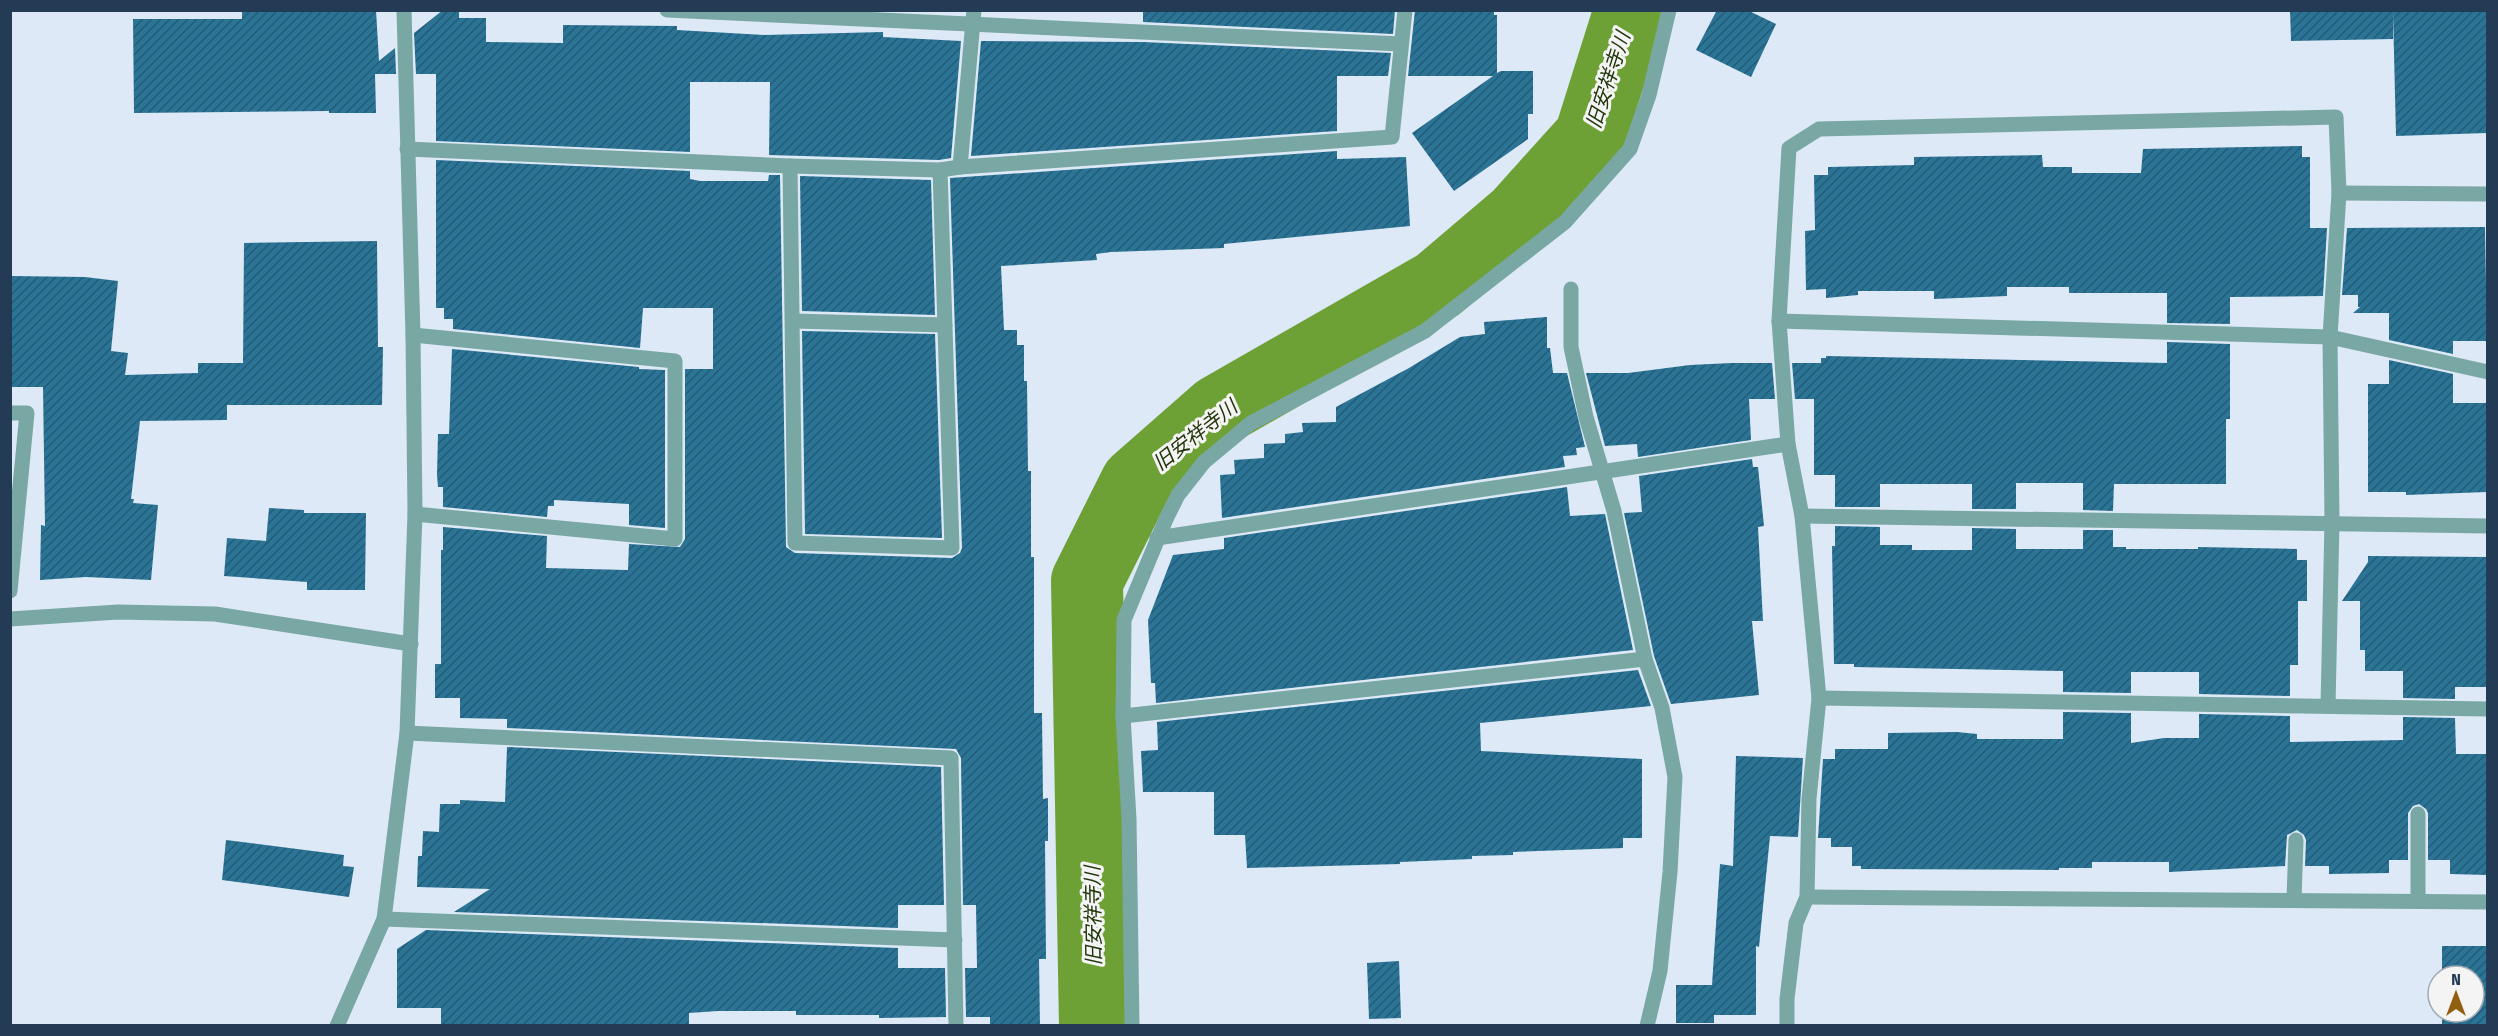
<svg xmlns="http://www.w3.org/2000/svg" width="2498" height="1036" font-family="'Fira Sans Condensed','Noto Sans JP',sans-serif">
<defs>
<pattern id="building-hatch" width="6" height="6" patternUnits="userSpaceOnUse" patternTransform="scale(1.5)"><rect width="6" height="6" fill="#2b7495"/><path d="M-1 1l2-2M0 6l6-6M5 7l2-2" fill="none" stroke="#235c76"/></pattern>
</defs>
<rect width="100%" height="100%" fill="#dde9f6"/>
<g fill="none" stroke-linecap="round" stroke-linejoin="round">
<path stroke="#6ea135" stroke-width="72" d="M 1095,1026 L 1087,581 L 1136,483 L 1218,411 L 1438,285 L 1518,217 L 1590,137 L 1630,10"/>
</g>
<g fill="url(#building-hatch)">
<path d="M 242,10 L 376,10 L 379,61 L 395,48 L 396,74 L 375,74 L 376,113 L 329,113 L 329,111 L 134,113 L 133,19 L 242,19 Z"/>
<path d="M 443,10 L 459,10 L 459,18 L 486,18 L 486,42 L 563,43 L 563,25 L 677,26 L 677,30 L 765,35 L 883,32 L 883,37 L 961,41 L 951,158 L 939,160 L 769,155 L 770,82 L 690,82 L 690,152 L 436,141 L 436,74 L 416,74 L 414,33 Z"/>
<path d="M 1143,10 L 1395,10 L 1393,34 L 1143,22 Z"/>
<path d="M 1415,10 L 1494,10 L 1494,15 L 1497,15 L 1497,73 L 1501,71 L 1533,71 L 1533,114 L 1528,114 L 1528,139 L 1454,191 L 1412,133 L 1493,76 L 1408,76 Z"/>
<path d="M 1717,10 L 1747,10 L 1776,24 L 1751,77 L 1696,50 Z"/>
<path d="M 2290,10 L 2487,10 L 2487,133 L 2396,136 L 2393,12 L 2393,39 L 2291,41 Z"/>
<path d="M 981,41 L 1143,42 L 1391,53 L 1388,76 L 1337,76 L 1337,131 L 971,156 Z"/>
<path d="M 2302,146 L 2302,157 L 2310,157 L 2310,228 L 2327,228 L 2323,296 L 2230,297 L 2230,324 L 2167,323 L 2167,293 L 2069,293 L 2069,287 L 2007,287 L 2007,296 L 1934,299 L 1934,291 L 1858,291 L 1858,295 L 1826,298 L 1826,289 L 1806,290 L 1805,231 L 1815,230 L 1814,175 L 1828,175 L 1828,167 L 1914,165 L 1914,157 L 2042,155 L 2043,167 L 2072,167 L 2072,173 L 2141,173 L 2143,149 Z"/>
<path d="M 1337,151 L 1337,159 L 1406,157 L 1410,226 L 1224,244 L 1224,248 L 1111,252 L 1096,254 L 1097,260 L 1001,266 L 1004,330 L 1017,330 L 1017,345 L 1024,345 L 1024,381 L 1027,381 L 1028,471 L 1031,471 L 1031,557 L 1034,557 L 1034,713 L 1042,713 L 1043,799 L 1048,798 L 1048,841 L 1045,841 L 1046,959 L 1039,959 L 1040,1026 L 990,1026 L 990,1017 L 966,1017 L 965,968 L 977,968 L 976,905 L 963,905 L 961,758 L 956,749 L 507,728 L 507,719 L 460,718 L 460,698 L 435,698 L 435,664 L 441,664 L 441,550 L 443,550 L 443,527 L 547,536 L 546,568 L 628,570 L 629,544 L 680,547 L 685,539 L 685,369 L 713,369 L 713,308 L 643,308 L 640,348 L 453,329 L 453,319 L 444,319 L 444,308 L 436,308 L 436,160 L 690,171 L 690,179 L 700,181 L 768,181 L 769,175 L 780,175 L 786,547 L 795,553 L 952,558 L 960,553 L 962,548 L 950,178 Z"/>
<path d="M 800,176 L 931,180 L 935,315 L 802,311 Z"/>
<path d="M 2485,227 L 2487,341 L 2453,341 L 2453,354 L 2389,340 L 2389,313 L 2353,313 L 2360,307 L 2358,307 L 2358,295 L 2342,295 L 2347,228 Z"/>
<path d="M 377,241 L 378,347 L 383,347 L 382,405 L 227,405 L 227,420 L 140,421 L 131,499 L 134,499 L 133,503 L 158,505 L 151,580 L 86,577 L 40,580 L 41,525 L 45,526 L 43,387 L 10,387 L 10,276 L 85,277 L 118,281 L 111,351 L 128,353 L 125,375 L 198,373 L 198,363 L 243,363 L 244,243 Z"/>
<path d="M 1547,317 L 1547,348 L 1550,348 L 1553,373 L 1567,373 L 1585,447 L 1576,448 L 1577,455 L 1563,456 L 1565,467 L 1222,518 L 1220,475 L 1235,474 L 1234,460 L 1264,458 L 1264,444 L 1285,443 L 1285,434 L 1303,432 L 1302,423 L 1336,422 L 1336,407 L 1409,368 L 1460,337 L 1485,334 L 1484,322 Z"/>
<path d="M 802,331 L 935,334 L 942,538 L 805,534 Z"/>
<path d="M 2167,342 L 2230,344 L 2230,419 L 2226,419 L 2226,484 L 2114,484 L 2113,511 L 2083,510 L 2083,483 L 2016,483 L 2016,509 L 1972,509 L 1972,484 L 1880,484 L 1880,507 L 1835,507 L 1835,475 L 1814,475 L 1814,399 L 1795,399 L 1792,363 L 1821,363 L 1821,358 L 1826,358 L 1826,356 L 2167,363 Z"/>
<path d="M 452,349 L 639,367 L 639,369 L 665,370 L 665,528 L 629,525 L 629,504 L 554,500 L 554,506 L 548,506 L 547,517 L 443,507 L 443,487 L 438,487 L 437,475 L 438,434 L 449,434 Z"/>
<path d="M 2389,360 L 2453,374 L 2453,403 L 2487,403 L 2487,492 L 2406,495 L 2406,492 L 2368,492 L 2368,384 L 2389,384 Z"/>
<path d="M 1732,363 L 1772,363 L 1775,399 L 1749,399 L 1751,440 L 1638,457 L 1637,444 L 1605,446 L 1586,373 L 1628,373 L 1690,365 Z"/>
<path d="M 1752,459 L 1753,467 L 1758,467 L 1764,526 L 1758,527 L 1763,621 L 1752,621 L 1759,695 L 1671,704 L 1654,656 L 1624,513 L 1642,512 L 1639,476 Z"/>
<path d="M 1567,487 L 1570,516 L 1605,514 L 1633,650 L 1156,703 L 1155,683 L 1151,683 L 1148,620 L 1173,555 L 1224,549 L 1224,538 Z"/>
<path d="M 269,508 L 304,510 L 304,513 L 366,513 L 365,590 L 307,590 L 307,582 L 224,576 L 227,538 L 266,541 Z"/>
<path d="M 1835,526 L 1880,527 L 1880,545 L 1912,545 L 1912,550 L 1972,550 L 1972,528 L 2016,529 L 2016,549 L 2083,549 L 2083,530 L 2113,530 L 2113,547 L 2126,547 L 2126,549 L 2198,549 L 2198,547 L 2297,549 L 2297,560 L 2307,560 L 2307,601 L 2298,601 L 2298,665 L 2290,665 L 2290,696 L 2199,694 L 2199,672 L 2131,672 L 2131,693 L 2063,692 L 2063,671 L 1854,667 L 1854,664 L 1834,664 L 1832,546 L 1835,546 Z"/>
<path d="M 2368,556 L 2487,557 L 2487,687 L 2455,687 L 2455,699 L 2403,698 L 2403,671 L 2365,671 L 2365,650 L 2360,650 L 2360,601 L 2342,601 L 2368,562 Z"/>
<path d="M 1638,670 L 1651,706 L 1480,723 L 1481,751 L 1642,759 L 1642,838 L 1623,838 L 1623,848 L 1513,852 L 1513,855 L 1472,856 L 1472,859 L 1400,862 L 1400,864 L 1247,868 L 1245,835 L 1214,835 L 1214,792 L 1143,792 L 1141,751 L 1158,750 L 1157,722 Z"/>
<path d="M 2063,712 L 2131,713 L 2131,743 L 2164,738 L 2199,738 L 2199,714 L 2290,716 L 2290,742 L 2403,740 L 2403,717 L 2455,718 L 2456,754 L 2487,754 L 2487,875 L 2450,874 L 2450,860 L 2428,860 L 2428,813 L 2426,809 L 2419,804 L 2413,806 L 2408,813 L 2408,860 L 2389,860 L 2389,873 L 2329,874 L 2329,866 L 2305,866 L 2306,840 L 2304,835 L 2297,830 L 2287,835 L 2285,866 L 2169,872 L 2169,862 L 2092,862 L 2092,868 L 2059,868 L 2059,870 L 1861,869 L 1861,866 L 1852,866 L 1852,847 L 1831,847 L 1831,838 L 1818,838 L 1823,759 L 1835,759 L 1835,749 L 1888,749 L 1888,733 L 1957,732 L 1977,734 L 1977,739 L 2063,739 Z"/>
<path d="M 507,747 L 941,767 L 944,905 L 898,905 L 898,928 L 454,912 L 490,889 L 417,887 L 418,856 L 422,856 L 423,831 L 439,832 L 440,804 L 460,804 L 460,800 L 505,802 Z"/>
<path d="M 1736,756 L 1803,758 L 1798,837 L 1770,836 L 1759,947 L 1756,946 L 1756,1015 L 1714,1015 L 1714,1023 L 1676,1023 L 1676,985 L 1712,985 L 1720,864 L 1733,866 Z"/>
<path d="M 226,840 L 344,855 L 343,866 L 354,867 L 349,897 L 222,880 Z"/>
<path d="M 426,930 L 898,948 L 898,968 L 945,968 L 946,1017 L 879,1018 L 879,1015 L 796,1015 L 796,1011 L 718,1011 L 689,1013 L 689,1026 L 441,1026 L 441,1008 L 397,1008 L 397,949 Z"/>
<path d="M 2442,946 L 2487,946 L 2486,1026 L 2442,1026 L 2442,1012 L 2474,1012 L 2474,976 L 2442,976 Z"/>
<path d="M 1399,961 L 1401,1018 L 1369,1019 L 1367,963 Z"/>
</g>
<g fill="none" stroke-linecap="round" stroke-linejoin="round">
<g stroke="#79a7a4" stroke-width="15">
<path d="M 667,10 L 1401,44"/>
<path d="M 790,166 L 795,543 L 952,548 L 940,170"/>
<path d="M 960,167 L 1392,137 L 1405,10"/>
<path d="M 793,321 L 945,325"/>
<path d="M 10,413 L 27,413 L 10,591"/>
<path d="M 1166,519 L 1178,495 L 1204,462 L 1251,423 L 1425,331 L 1565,222 L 1630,149 L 1649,95 L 1669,10"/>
<path d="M 2294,900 L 2296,840"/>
<path d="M 2418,901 L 2418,814"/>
</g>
<g stroke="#79a7a4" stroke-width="15">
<path d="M 407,149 L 790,166 L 940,170 L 960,167 L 974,10"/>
<path d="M 2339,193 L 2488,194"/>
<path d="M 1571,289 L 1571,347 L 1586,417 L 1614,511 L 1645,659 L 1662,708 L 1675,777 L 1670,872 L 1660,971 L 1647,1026"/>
<path d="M 1779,321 L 2330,337 L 2488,372"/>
<path d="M 413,335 L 675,361 L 675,539 L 415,514"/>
<path d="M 1802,516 L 2488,526"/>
<path d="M 1157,538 L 1788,444"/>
<path d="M 10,619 L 118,612 L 215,614 L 411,644"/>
<path d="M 1819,698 L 2488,709"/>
<path d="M 1123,716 L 1645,659"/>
<path d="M 407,733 L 951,758 L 956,1026"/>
<path d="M 1807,897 L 2488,902"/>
<path d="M 384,919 L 955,940"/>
<path d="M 337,1026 L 384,919 L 407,733 L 415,514 L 413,335 L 404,10"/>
<path d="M 1132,1026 L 1129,819 L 1123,716 L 1124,620 L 1166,519"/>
<path d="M 1787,1026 L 1787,999 L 1796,923 L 1807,897 L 1809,799 L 1819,698 L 1802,516 L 1788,444 L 1779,321 L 1789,148 L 1819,129 L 2336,117 L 2339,193 L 2330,337 L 2332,522 L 2328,706"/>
</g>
</g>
<g text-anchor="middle" stroke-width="6" stroke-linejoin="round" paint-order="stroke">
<g font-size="20" font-style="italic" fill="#203509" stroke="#f4f4f4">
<text transform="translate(1608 80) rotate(-72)" y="7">旧安祥寺川</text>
<text transform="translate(1195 435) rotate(-38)" y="7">旧安祥寺川</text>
<text transform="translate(1093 916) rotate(-91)" y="7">旧安祥寺川</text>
</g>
</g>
<rect width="2498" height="1036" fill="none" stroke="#233b55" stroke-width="24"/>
<g transform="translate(2456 994)"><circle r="28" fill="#f4f4f4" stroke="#a0aab4" stroke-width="1.5"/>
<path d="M0-4.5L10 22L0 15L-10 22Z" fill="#925f10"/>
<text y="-9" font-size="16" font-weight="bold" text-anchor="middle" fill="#233b55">N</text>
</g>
</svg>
